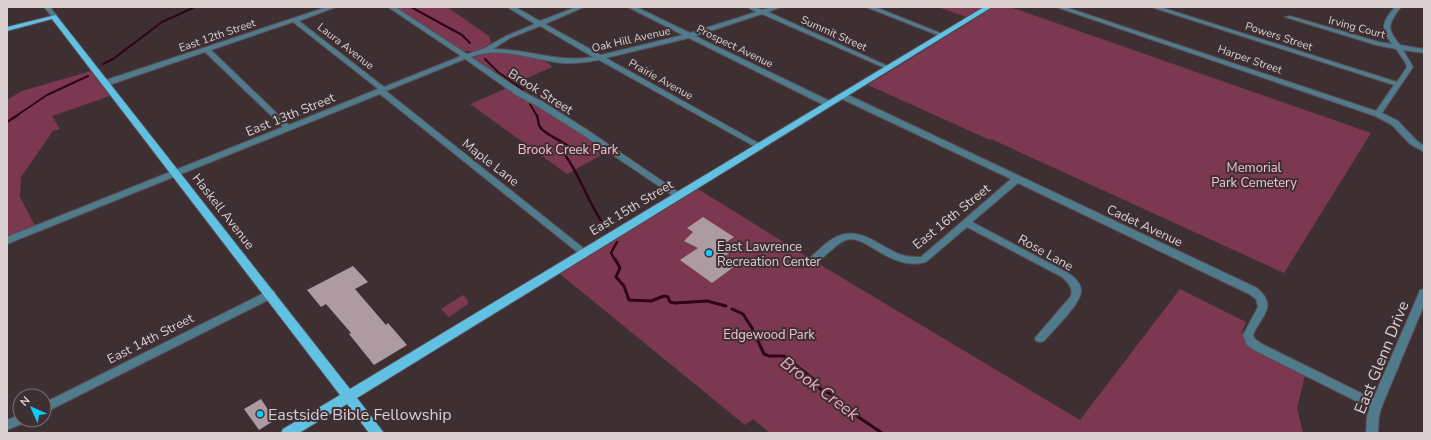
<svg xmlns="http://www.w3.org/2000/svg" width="1431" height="440" font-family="'Nunito Sans',sans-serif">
<rect width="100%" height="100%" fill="#3e2f33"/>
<g fill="#7d3851">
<path d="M 394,7 L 447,7 L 489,36 L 491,42 L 488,45 L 477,51 L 462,51 Z"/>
<path d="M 938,7 L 983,7 L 966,17 Z"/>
<path d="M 994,7 L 1010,7 L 1371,133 L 1284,273 L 991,139 L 990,140 L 868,85 Z"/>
<path d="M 491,52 C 507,52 542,54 552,67 L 511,85 L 474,58 L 476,55 Z"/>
<path d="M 91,71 L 110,96 L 52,116 L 60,129 L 53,131 L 21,177 L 20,197 L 35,226 L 7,237 L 7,100 L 22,91 Z"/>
<path d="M 507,88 L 581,133 L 607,152 L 567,174 L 470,104 Z"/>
<path d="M 698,189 L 809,258 L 1080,420 L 1180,289 L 1246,322 L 1242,332 L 1248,344 L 1305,375 L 1297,408 L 1303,433 L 770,433 L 753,419 L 745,425 L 560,274 Z"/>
<path d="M 463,295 L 468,300 L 468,304 L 449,317 L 441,309 Z"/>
</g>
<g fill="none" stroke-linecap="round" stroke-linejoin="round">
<g stroke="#2f0417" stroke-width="2">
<path d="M 411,7 L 462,35 L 470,43"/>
<path d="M 485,59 L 498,72 L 523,90"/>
<path d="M 103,64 L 113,59 L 162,22 L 195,7"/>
<path d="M 530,104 L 537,116"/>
<path d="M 16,116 L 47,95 L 88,76"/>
</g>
<g stroke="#2f0417" stroke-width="2.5">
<path d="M 537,115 C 538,118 538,124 540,127 C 545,135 562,140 569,147 L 565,155 C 582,178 589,207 607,229"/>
<path d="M 7,122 L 18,115"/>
<path d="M 615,260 L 611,253 L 617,242"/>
</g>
<g stroke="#2f0417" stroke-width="3">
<path d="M 615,259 L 620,268 L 616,277 L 624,286 L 629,300 L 651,301 L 664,296 L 668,297 L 670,302 L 675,303 L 707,301 L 726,306"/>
<path d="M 732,309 L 743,314 L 752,328 L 764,354 L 769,356 L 784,356 L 817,382 L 820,389 L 833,395 L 845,408 L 882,433"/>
</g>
</g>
<g fill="#ae9ba1">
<path d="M 703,217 L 734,237 L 725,243 L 734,247 L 724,258 L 735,266 L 712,283 L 680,260 L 698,248 L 684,241 L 693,232 L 687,228 Z"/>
<path d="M 353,266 L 368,282 L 355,289 L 386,325 L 388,323 L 407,345 L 374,365 L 349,334 L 351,333 L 326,304 L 321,307 L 307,290 Z"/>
<path d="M 261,399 L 275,420 L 259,430 L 244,409 Z"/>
</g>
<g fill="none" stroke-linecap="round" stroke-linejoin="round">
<defs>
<g id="minor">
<path d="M 44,7 L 50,7 L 57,16 L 56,17 L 52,17 Z"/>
<path d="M 327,7 L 336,7 L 299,21 L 384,87 L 461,56 L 388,7 L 395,7 L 467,54 L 483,49 L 506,36 L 535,24 L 507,7 L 515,7 L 540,21 L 576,7 L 584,7 L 545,24 L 601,55 L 683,35 L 628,7 L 636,7 L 690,33 L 756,12 L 747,7 L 755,7 L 762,10 L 772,7 L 781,7 L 768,12 L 892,68 L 891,69 L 887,69 L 762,14 L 695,36 L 832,102 L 832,106 L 826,106 L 689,38 L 606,58 L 762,145 L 763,147 L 762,149 L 759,149 L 599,60 C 587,62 575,64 562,63 C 532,60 500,45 471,57 L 522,91 L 543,102 L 586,129 L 681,194 L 682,196 L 678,199 L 580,133 L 537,106 L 516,95 L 465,59 L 386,91 L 587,251 L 589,253 L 587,255 L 581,255 L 380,94 L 7,244 L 7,237 L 283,127 L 205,52 L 109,85 L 103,85 L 103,81 ZM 293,22 L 377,88 L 378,89 L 289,125 L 211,50 ZM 540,26 L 593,57 C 556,63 529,49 493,49 L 510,38 Z"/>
<path d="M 866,7 L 875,7 L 945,35 L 940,36 Z"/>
<path d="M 1056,7 L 1065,7 L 1376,111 L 1394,85 L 1151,7 L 1160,7 L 1397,82 L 1407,67 L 1405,62 L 1396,49 L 1376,45 L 1285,17 L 1290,16 L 1379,42 L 1392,44 C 1380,28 1382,22 1395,7 L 1401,7 C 1388,24 1386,28 1400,45 L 1424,49 L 1424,53 L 1403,50 L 1413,67 L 1382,113 L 1398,121 L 1416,140 L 1424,146 L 1424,152 L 1410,144 L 1392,125 L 1375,116 Z"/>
<path d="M 840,94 L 846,94 L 1257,288 C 1279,307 1261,315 1253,335 L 1255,339 L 1262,344 L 1373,399 L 1419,293 L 1420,290 L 1424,289 L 1424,305 L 1382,406 L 1379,416 L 1378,433 L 1366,433 L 1367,416 L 1370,408 L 1254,350 L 1247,345 L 1243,335 L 1258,307 L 1256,299 L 1249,294 L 1018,183 L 972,222 L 1068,273 C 1074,277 1081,283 1081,290 C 1083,302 1052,331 1044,341 L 1040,342 L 1036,341 L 1035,338 L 1071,296 C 1073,287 1068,283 1062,277 L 967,227 L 926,262 C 906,268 887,257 871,247 C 865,243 857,239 850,239 C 836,240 822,265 811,261 L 809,259 L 811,257 C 819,250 828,240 838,236 C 862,226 881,248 902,255 C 908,257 914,257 921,257 L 1011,179 L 840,98 Z"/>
<path d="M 270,290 L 274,291 L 275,294 L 274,297 L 44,413 L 44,403 Z"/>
<path d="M 20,415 L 20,420 L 26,420 L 24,423 L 7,430 L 7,420 Z"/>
</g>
<path id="major" d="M 984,7 L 992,7 L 357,398 L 384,433 L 369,433 L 347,404 L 299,433 L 281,433 L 283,429 L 340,395 L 52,19 L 7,31 L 7,27 L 56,15 L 350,389 Z"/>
</defs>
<use href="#minor" stroke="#5a4c50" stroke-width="2"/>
<use href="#major" stroke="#5a4c50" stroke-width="2"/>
<use href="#minor" fill="#4f7b8c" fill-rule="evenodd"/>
<use href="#major" fill="#60c1e3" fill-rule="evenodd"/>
</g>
<g fill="#0ecafa" stroke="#3e2f33" stroke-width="1.5">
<circle cx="709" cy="253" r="4"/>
<circle cx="260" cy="414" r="4"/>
</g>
<g text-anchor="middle" stroke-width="4" stroke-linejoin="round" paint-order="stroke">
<g font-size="11" fill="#dad0d2" stroke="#3e2f33">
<text transform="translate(1357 27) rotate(15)" y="4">Irving Court</text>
<text transform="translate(834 33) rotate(24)" y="4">Summit Street</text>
<text transform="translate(217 35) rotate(-19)" y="4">East 12th Street</text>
<text transform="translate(1279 36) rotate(18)" y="4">Powers Street</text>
<text transform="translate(631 39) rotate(-13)" y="4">Oak Hill Avenue</text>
<text transform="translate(346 46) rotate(38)" y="4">Laura Avenue</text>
<text transform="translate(735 46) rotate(26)" y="4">Prospect Avenue</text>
<text transform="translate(1250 59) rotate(19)" y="4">Harper Street</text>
<text transform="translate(661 79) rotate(29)" y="4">Prairie Avenue</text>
</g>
<g font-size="13" fill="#dad0d2" stroke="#3e2f33">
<text transform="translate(541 91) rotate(32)" y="5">Brook Street</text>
<text transform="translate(290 114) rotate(-22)" y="5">East 13th Street</text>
<text transform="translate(491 162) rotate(38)" y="5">Maple Lane</text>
<text transform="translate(631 207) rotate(-31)" y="5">East 15th Street</text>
<text transform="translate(224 211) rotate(52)" y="5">Haskell Avenue</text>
<text transform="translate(951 216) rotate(-39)" y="5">East 16th Street</text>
<text transform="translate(1145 225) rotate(25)" y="5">Cadet Avenue</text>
<text transform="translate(1046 252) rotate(29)" y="5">Rose Lane</text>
<text transform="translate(150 338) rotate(-27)" y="5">East 14th Street</text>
</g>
<g font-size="13" fill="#f4c2d1" stroke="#3e2f33">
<text x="568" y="154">Brook Creek Park</text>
<text x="1254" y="172">Memorial<tspan x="1254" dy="15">Park Cemetery</tspan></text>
<text x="769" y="339">Edgewood Park</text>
</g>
<g font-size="13" fill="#dad0d2" stroke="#3e2f33" text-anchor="start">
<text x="717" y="251">East Lawrence<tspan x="717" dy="15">Recreation Center</tspan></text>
</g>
<g font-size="16" fill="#dad0d2" stroke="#3e2f33">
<text transform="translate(1381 357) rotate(-68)" y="6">East Glenn Drive</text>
</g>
<g font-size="16" fill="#dad0d2" stroke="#3e2f33" text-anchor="start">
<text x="268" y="420">Eastside Bible Fellowship</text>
</g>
<g font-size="17" font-style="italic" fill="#f1a8bf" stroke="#3e2f33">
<text transform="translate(820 388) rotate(37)" y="6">Brook Creek</text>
</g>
</g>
<rect width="1431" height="440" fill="none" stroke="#dad0d2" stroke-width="16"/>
<g transform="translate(32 408) rotate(315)"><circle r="19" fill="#3e2f33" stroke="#7c6f73"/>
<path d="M0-3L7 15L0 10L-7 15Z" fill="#0ecafa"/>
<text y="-6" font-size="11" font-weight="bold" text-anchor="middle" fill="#dad0d2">N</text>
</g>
</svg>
